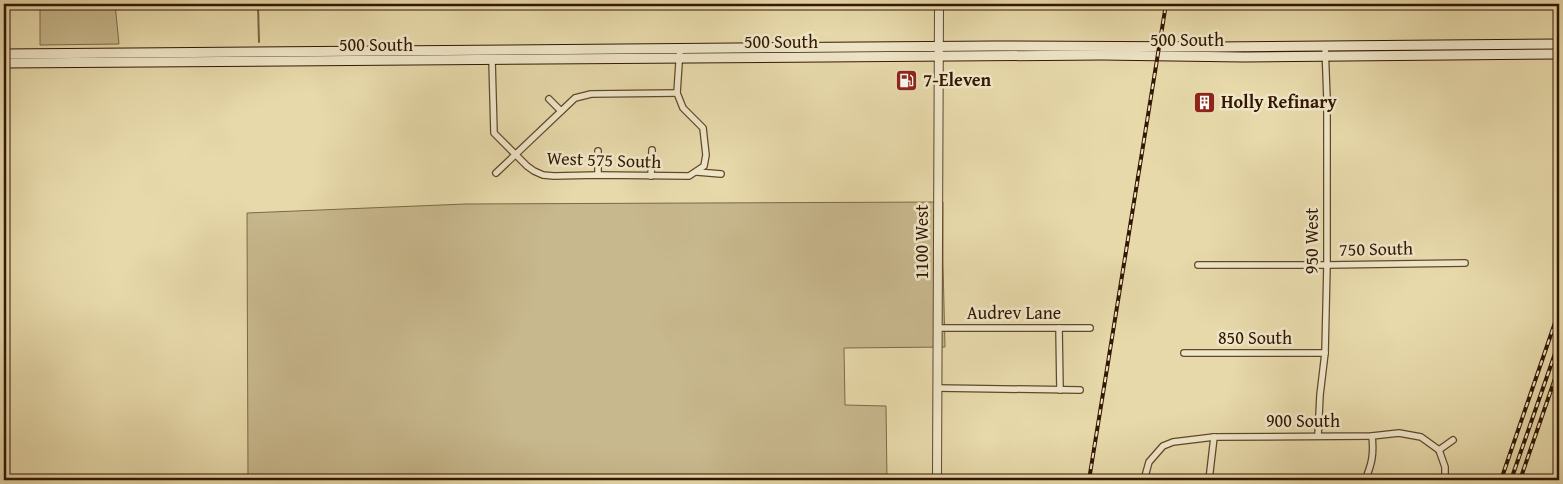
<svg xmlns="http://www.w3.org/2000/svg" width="1563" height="484" font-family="'Gentium Book Plus',serif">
<rect width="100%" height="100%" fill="#e7d9aa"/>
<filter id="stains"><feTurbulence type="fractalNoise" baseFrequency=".004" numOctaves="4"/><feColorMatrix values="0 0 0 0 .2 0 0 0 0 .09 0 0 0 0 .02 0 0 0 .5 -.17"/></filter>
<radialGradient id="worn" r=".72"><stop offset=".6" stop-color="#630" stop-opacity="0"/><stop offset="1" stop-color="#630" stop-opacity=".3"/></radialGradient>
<g fill="#c8b88d" stroke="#7e6846">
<path d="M 40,4 L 115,4 L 119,44 L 40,45 Z"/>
<path d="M 943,202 L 943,264 L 945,347 L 844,348 L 845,405 L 886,406 L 887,480 L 248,480 L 247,213 L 465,204 Z"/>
</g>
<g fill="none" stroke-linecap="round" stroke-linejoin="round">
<path stroke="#7a6443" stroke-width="2" d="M 258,4 L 259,42"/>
<defs>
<g id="minor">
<path d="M 492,60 L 494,133 L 527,166 L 534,171 L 543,175 L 554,176 L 598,175 L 689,176 L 704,166 L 706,155 L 703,128 L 683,108 L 677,93 L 680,48"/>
<path d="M 549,99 L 561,111"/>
<path d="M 697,172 L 721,174"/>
<path d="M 496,173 L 575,98 L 591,94 L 677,93"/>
<path d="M 598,175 L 598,151"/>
<path d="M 651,176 L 652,150"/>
<path d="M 1198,265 L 1327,265 L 1465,263"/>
<path d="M 937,328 L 1090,328"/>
<path d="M 1059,328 L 1060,390"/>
<path d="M 1184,353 L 1325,353"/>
<path d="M 937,388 L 1080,390"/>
<path d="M 1318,436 L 1320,395 L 1325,353 L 1327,265 L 1327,99 L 1325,46"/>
<path d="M 1439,450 L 1445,467 L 1445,480"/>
<path d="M 1439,450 L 1453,440"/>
<path d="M 1144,480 L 1149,462 L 1163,446 L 1173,442 L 1214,437 L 1372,436 L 1399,433 L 1421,437 L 1439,450"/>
<path d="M 1209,480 L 1214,437"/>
<path d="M 1365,480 C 1372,464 1374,454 1372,436"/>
</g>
<path id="tertiary" d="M 937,480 L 939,4"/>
<g id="secondary">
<path d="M 4,54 L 994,46 L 1216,47 L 1559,44"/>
<path d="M 4,63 L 1102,55 L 1243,57 L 1559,54"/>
</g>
</defs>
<use href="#minor" stroke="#60482a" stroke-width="8"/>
<use href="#tertiary" stroke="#60482a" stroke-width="10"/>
<use href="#secondary" stroke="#331700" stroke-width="11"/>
<use href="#minor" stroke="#efe6c8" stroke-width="5.5"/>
<use href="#tertiary" stroke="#efe6c8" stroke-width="8"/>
<use href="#secondary" stroke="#efe6c8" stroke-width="9"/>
<defs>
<g id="rail">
<path d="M 1089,480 L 1166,4"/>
<path d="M 1501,480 L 1559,311"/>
<path d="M 1511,480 L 1559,342"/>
<path d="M 1520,480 L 1559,367"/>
</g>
</defs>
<use href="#rail" stroke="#331700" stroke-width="4"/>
<use href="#rail" stroke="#efe6c8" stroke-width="2" stroke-dasharray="5.5" stroke-linecap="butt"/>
</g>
<defs>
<symbol id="fuel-square" viewBox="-11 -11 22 22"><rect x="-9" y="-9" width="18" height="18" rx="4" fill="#8f2418" stroke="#efe6c8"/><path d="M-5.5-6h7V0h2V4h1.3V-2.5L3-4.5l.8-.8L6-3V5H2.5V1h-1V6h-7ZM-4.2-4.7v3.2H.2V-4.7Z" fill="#fff"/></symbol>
<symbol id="building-square" viewBox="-11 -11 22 22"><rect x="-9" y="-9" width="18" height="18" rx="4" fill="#8f2418" stroke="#efe6c8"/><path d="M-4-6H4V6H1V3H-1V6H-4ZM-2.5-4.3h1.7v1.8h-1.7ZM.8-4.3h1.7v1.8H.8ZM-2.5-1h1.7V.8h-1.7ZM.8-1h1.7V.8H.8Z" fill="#fff"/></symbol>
</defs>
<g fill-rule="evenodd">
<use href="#fuel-square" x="894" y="68" width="25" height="25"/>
<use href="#building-square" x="1192" y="90" width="25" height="25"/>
</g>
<g text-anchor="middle" stroke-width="5" stroke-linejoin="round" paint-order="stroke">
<g font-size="18" fill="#331700" stroke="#efe6c8">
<text x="1187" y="46">500 South</text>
<text x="781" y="48">500 South</text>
<text x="376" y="51">500 South</text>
<text transform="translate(604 160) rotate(2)" y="6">West 575 South</text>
<text transform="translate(1312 241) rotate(-90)" y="6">950 West</text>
<text transform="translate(922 242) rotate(-90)" y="6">1100 West</text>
<text transform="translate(1376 249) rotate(-1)" y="6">750 South</text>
<text x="1014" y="319">Audrev Lane</text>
<text x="1255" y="344">850 South</text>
<text x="1303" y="427">900 South</text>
</g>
<g font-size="18" font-weight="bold" fill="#331700" stroke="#efe6c8" text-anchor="start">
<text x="923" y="86">7-Eleven</text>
<text x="1221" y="108">Holly Refinary</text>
</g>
</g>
<rect width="1563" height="484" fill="none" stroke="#e7d9aa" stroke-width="20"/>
<rect x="5" y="5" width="1553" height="474" fill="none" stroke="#331700" stroke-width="2.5"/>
<rect x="10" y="10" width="1543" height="464" fill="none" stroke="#331700"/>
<rect width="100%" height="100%" filter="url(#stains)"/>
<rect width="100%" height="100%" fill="url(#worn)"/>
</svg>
